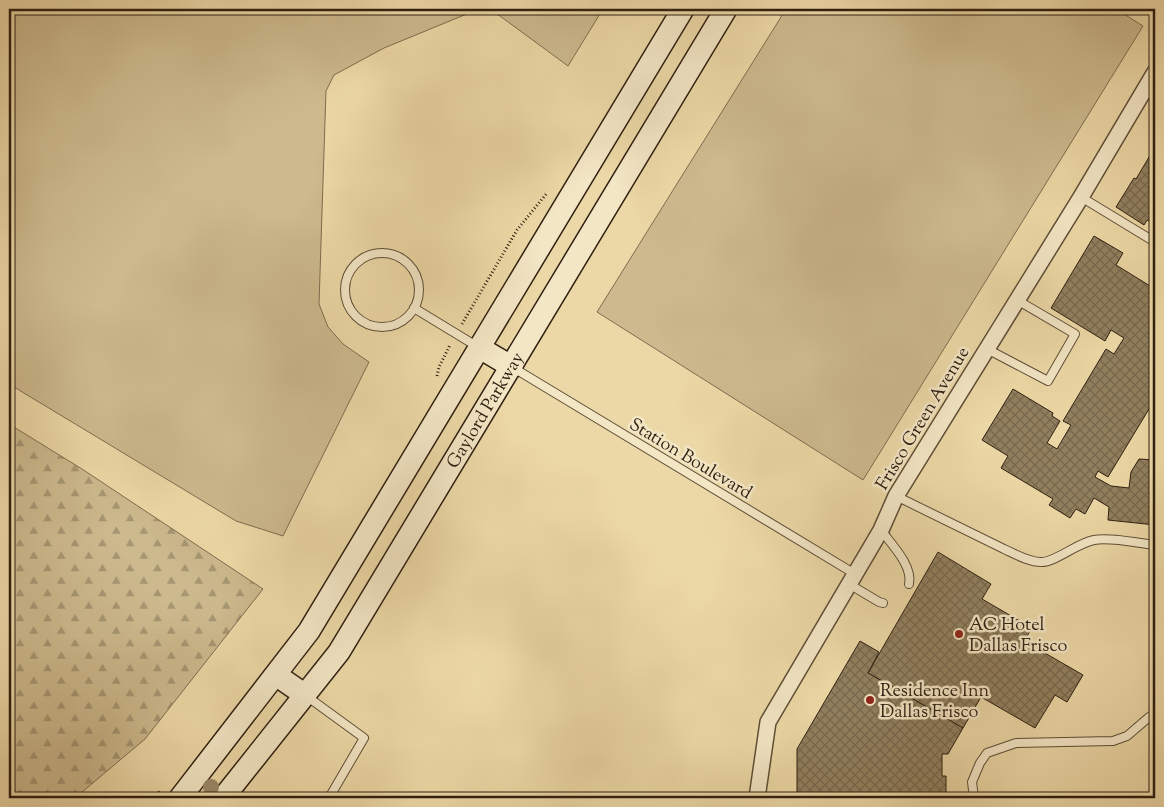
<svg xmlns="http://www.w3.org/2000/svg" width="1164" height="807" font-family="'Sorts Mill Goudy',serif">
<defs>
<pattern id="forest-firs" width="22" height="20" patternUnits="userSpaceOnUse" patternTransform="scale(1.25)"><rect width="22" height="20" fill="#ccb98d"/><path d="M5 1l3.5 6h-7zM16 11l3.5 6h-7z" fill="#a69672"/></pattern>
<pattern id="building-cross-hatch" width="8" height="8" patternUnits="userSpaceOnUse" patternTransform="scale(1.25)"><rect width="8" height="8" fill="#91805f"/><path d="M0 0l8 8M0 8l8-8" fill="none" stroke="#77684d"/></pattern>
</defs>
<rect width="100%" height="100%" fill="#ecd8a6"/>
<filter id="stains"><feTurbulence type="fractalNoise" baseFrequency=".004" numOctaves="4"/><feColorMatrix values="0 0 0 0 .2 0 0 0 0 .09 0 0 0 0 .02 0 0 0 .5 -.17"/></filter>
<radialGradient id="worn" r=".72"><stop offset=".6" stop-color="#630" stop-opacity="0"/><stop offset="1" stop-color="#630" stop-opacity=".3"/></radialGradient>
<g fill="#ccb98d" stroke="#7e6c50">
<path d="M 9,9 L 479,9 L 384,48 L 334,75 L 326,91 L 319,304 L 328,327 L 343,344 L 369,362 L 283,536 L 236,521 L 9,384 Z"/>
<path d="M 486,9 L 603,9 L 568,66 L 500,16 Z"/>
<path d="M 786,9 L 1116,9 L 1143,26 L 863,480 L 597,312 Z"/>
</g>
<path fill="url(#forest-firs)" stroke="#7e6c50" d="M 9,424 L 82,469 L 263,589 L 145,739 L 75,798 L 9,798 Z"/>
<g fill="url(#building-cross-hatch)" stroke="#2f2012">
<path d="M 1155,147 L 1155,225 L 1147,220 L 1144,225 L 1116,207 L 1134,178 L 1136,179 Z"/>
<path d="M 1094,236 L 1123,253 L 1116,265 L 1155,289 L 1155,399 L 1108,477 L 1098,471 L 1095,477 L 1111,486 L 1129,488 L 1131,472 L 1139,459 L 1155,460 L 1155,525 L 1108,520 L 1109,507 L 1094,498 L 1085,514 L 1076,509 L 1070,518 L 1049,505 L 1053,499 L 1001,468 L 1008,456 L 982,440 L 1013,389 L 1053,413 L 1052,416 L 1060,421 L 1047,443 L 1057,449 L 1071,425 L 1063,421 L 1106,349 L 1114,354 L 1124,338 L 1111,330 L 1105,341 L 1051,308 Z"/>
<path d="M 938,552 L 991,584 L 982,599 L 1032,628 L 1024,641 L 1083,675 L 1067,702 L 1055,695 L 1035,728 L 981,697 L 963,728 L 868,673 Z"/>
<path d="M 860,641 L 879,652 L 868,673 L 963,728 L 948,754 L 942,754 L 942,776 L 946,776 L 946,798 L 797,798 L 797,749 Z"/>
</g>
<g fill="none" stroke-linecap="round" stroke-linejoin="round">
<defs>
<g id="lane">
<path d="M 1081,197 L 1155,242"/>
<circle cx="382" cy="290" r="37"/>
<path d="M 414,308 L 478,347"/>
<path d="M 987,349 L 1048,381 L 1075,334 L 1017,300"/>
<path d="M 512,367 L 855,574"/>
<path d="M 896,496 L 1004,549 C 1015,554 1029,562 1041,562 C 1054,563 1077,543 1094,540 C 1111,537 1137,543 1155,545"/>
<path d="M 881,530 C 892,545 913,566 909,584"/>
<path d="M 849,584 L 879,602 L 883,603"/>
<path d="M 305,695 L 364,738 L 329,798"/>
<path d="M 974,798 L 972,782 L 980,763 L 987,753 L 1016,743 L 1113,741 L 1127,736 L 1148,718 L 1155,713"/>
</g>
<path id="street" d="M 757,798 L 768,722 L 881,530 L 896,496 L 1081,197 L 1155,72"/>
<g id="secondary">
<path d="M 480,348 L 512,367"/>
<path d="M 276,675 L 305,695"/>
<path d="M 180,798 L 309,631 L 683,9"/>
<path id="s1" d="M 223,798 L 339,652 L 726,9"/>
</g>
</defs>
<use href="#lane" stroke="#5e4e37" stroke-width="10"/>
<use href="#street" stroke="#5e4e37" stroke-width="18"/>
<use href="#secondary" stroke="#2f2012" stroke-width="24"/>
<g stroke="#2f2012" stroke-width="3" stroke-dasharray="1 2.5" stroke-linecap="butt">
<path d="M 462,324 L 517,230 L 547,193"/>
<path d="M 437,376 L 439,367 L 450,345"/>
<path d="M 155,798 L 160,791"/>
</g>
<use href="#lane" stroke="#f3e6c5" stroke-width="8"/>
<use href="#street" stroke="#f3e6c5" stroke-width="15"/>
<use href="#secondary" stroke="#f3e6c5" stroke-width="21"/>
</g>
<circle fill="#9a8866" cx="211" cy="787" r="8"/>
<g fill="#8f2418" stroke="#f3e6c5" stroke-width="2">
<circle cx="959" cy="634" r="5"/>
<circle cx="870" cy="700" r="5"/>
</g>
<g text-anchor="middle" stroke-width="5" stroke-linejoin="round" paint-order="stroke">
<g font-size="18" fill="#2f2012" stroke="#f3e6c5">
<text dy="6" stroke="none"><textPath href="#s1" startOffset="469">Gaylord Parkway</textPath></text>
<text transform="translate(922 418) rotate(-59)" y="6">Frisco Green Avenue</text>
<text transform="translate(691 458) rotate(31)" y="6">Station Boulevard</text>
</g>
<g font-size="18" fill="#2f2012" stroke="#f3e6c5" text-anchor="start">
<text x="969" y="630">AC Hotel<tspan x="969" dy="21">Dallas Frisco</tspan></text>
<text x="880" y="696">Residence Inn<tspan x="880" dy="21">Dallas Frisco</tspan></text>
</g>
</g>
<rect width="1164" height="807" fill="none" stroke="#ecd8a6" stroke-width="30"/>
<rect x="10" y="10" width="1144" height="787" fill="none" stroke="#2f2012" stroke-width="2.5"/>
<rect x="15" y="15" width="1134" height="777" fill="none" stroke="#2f2012"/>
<rect width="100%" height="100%" filter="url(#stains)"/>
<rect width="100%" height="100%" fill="url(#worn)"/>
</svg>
